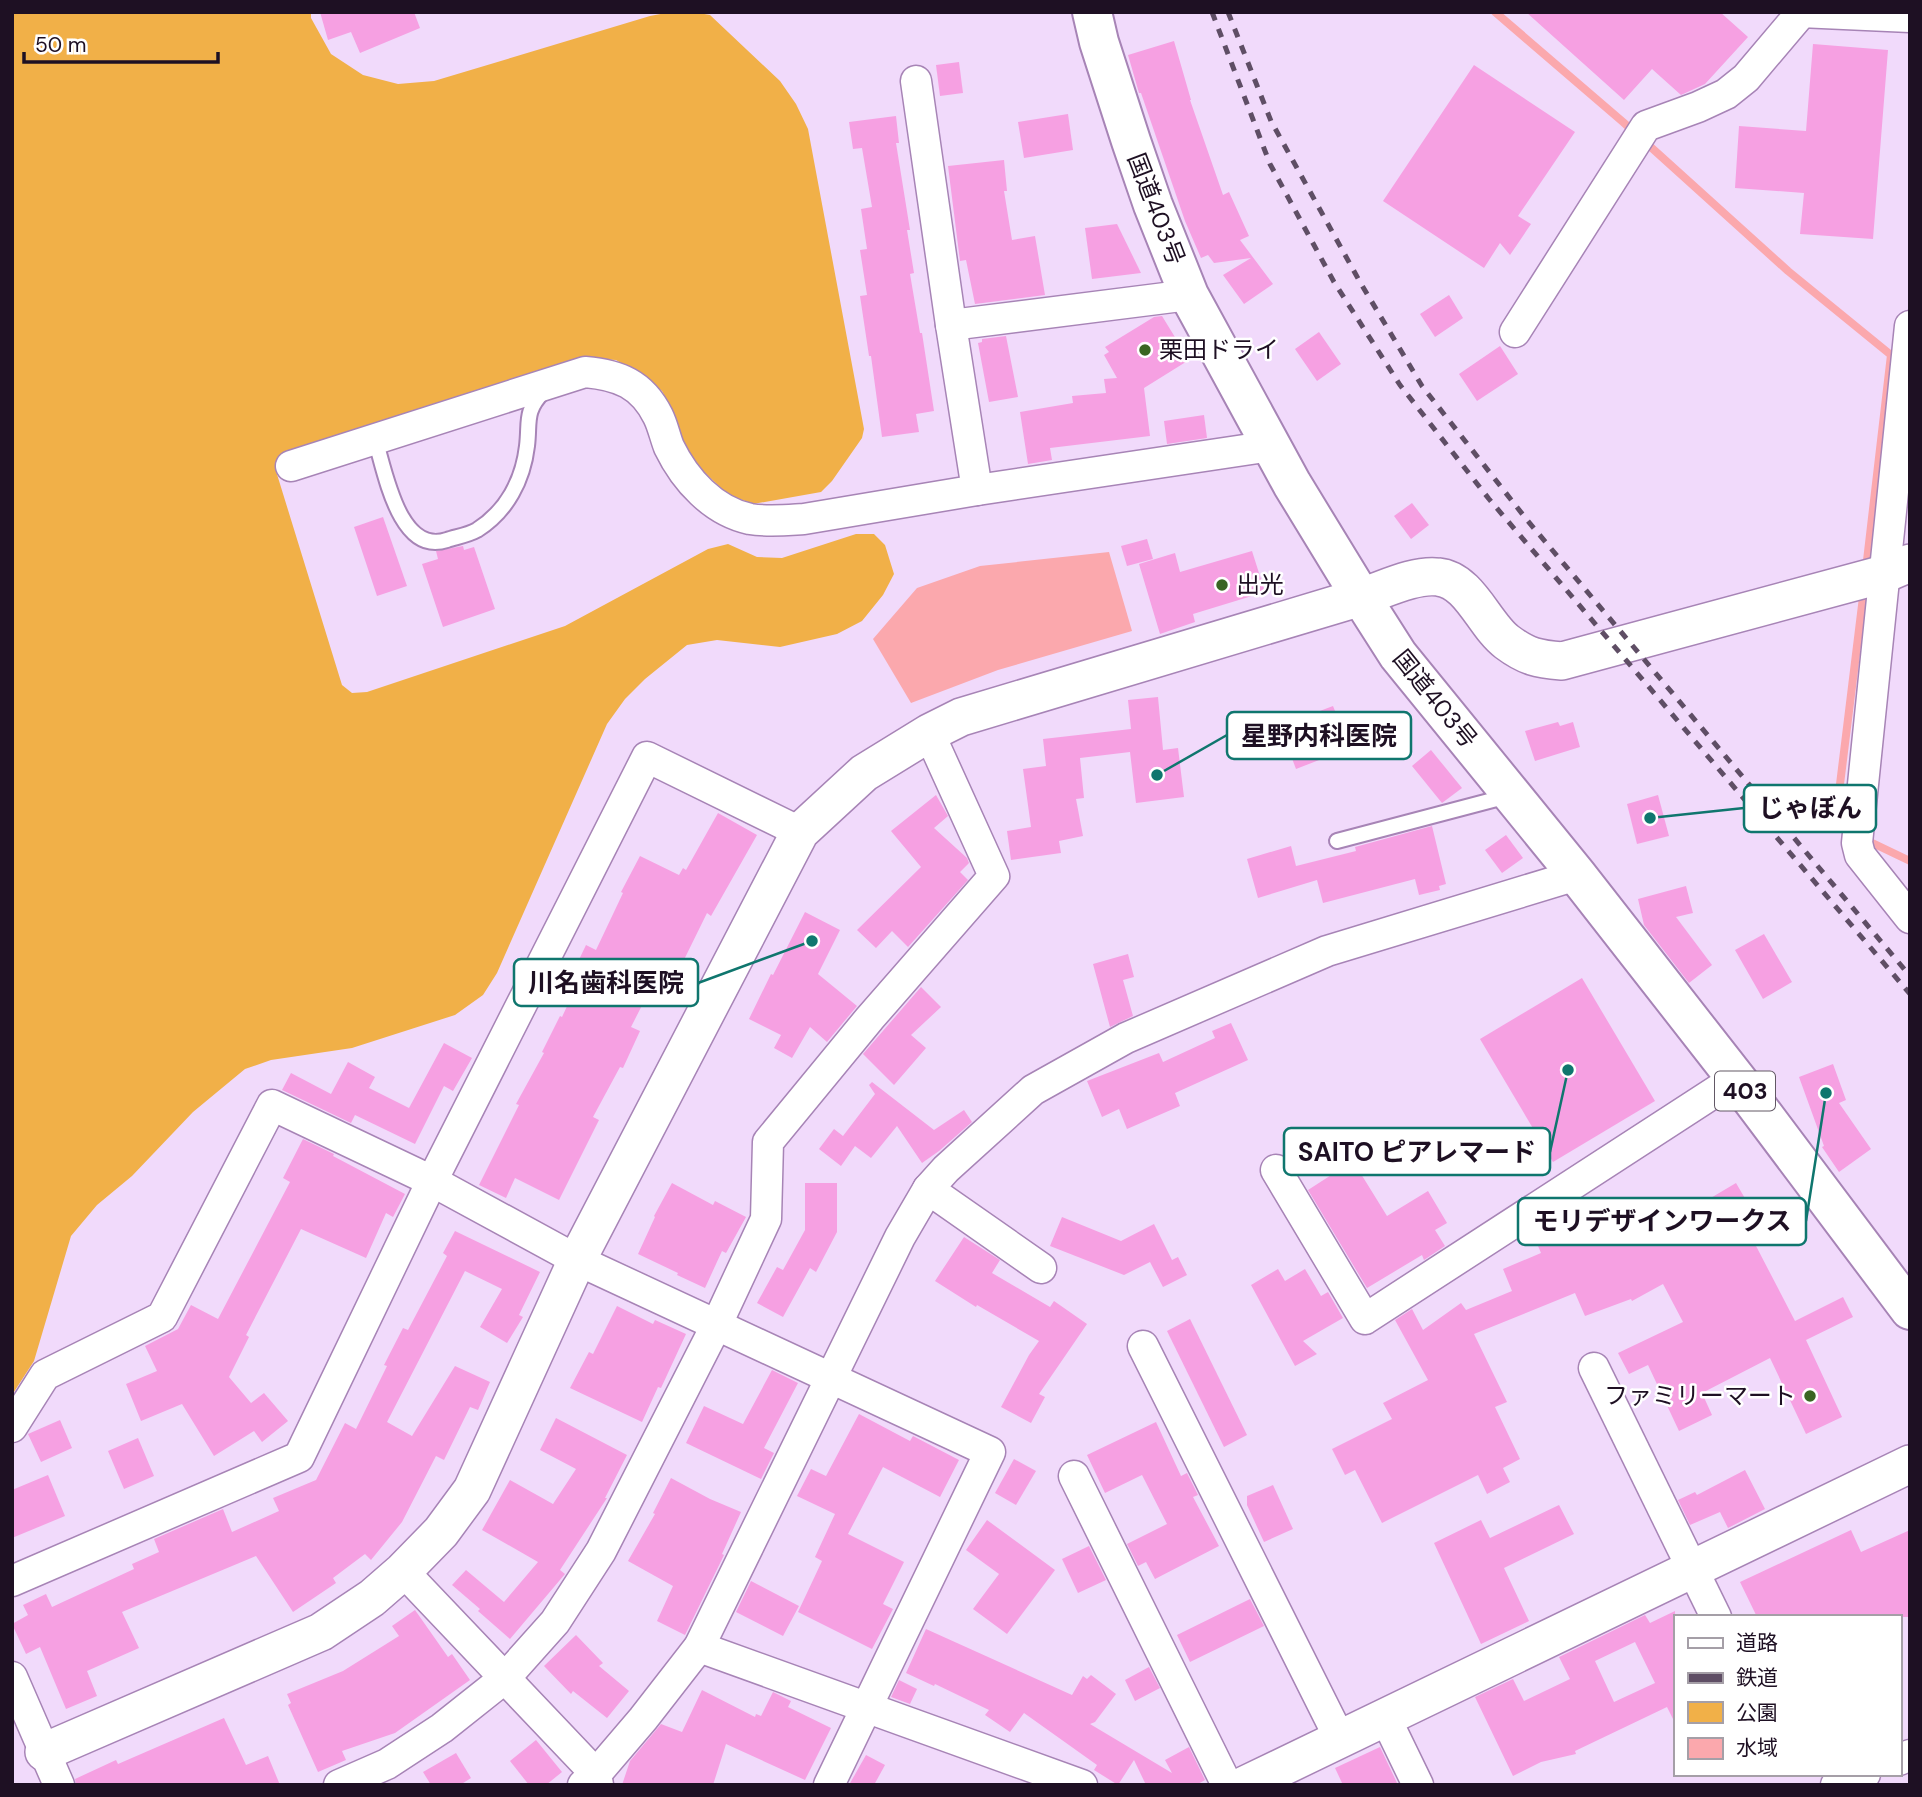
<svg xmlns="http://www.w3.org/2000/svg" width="1922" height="1797" font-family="'DM Sans','Noto Sans JP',sans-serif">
<rect width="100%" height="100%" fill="#f1dafb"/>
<path fill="#f1b048" d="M 12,12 L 311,12 L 311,18 L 331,54 L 363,75 L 398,84 L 434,81 L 650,16 L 671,12 L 693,12 L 710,15 L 780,81 L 796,104 L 808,129 L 864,429 L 862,438 L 832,481 L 821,492 L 753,504 L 727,494 L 696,464 L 682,439 L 672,410 L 662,391 L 640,375 L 616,360 L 582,358 L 291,451 L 281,458 L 276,471 L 342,685 L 352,693 L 367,692 L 565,626 L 708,549 L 728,544 L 757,557 L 782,558 L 856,534 L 874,534 L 885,545 L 894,574 L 883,595 L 862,621 L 837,634 L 780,647 L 717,640 L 687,645 L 645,679 L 625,699 L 607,724 L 497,973 L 483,995 L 455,1015 L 352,1048 L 271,1060 L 245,1069 L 193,1112 L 132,1176 L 97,1205 L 71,1236 L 34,1361 L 12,1395 Z"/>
<path fill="#fba8ad" d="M 1109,552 L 1132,631 L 998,670 L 911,703 L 873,639 L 917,588 L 980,566 Z"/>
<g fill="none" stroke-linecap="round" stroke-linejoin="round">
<g stroke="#fba8ad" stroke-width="8">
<path d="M 1495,12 L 1623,122 L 1788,271 L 1891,355 L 1866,569"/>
<path d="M 1852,833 L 1835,825 L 1864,589"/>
<path d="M 1864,839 L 1910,861"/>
</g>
</g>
<g fill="#f6a0e2" fill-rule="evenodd">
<path d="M 320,12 L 414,12 L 420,28 L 360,53 L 351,32 L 328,40 Z"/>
<path d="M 1526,12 L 1720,12 L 1748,37 L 1705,84 L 1681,95 L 1652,69 L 1624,100 Z"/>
<path d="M 1174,41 L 1191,100 L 1190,100 L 1223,195 L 1229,192 L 1249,236 L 1240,240 L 1273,284 L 1244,304 L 1223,275 L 1251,258 L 1214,263 L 1208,255 L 1201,258 L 1185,221 L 1141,93 L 1139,93 L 1128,55 Z"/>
<path d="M 1813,44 L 1888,50 L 1873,239 L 1800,234 L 1804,193 L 1735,188 L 1739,126 L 1806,131 Z"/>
<path d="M 959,62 L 963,93 L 940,96 L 936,65 Z"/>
<path d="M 1474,65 L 1575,132 L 1518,216 L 1531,224 L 1510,255 L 1500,243 L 1484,268 L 1383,201 Z"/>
<path d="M 1068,114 L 1073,150 L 1024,158 L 1018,122 Z"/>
<path d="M 896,116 L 899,143 L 896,143 L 910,230 L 907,230 L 914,273 L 910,274 L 920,333 L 922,333 L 934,411 L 916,414 L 919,432 L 882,437 L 871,356 L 869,356 L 860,296 L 867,295 L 860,250 L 867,249 L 861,209 L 872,207 L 862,148 L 853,149 L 849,122 Z"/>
<path d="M 1004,160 L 1007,191 L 1004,191 L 1012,240 L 1035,236 L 1045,295 L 975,304 L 966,260 L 960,261 L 948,166 Z"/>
<path d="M 1117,224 L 1141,273 L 1092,279 L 1085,228 Z"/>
<path d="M 1449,295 L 1463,318 L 1435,337 L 1420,314 Z"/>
<path d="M 1162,316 L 1189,360 L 1144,388 L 1150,436 L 1050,448 L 1052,460 L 1028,464 L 1020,412 L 1073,403 L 1072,396 L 1106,393 L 1104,379 L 1117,378 L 1104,355 L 1109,352 L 1105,347 L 1154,317 Z"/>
<path d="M 1319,332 L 1341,364 L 1317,381 L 1295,349 Z"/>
<path d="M 1006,336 L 1018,397 L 989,402 L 978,343 L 982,342 L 982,339 Z"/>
<path d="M 1500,346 L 1518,374 L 1477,401 L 1459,374 Z"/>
<path d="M 1204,415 L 1207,438 L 1167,444 L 1164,421 Z"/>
<path d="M 1412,503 L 1429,525 L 1411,539 L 1394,516 Z"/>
<path d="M 383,517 L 407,586 L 377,596 L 354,527 Z"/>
<path d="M 1147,539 L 1153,559 L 1127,566 L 1121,546 Z"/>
<path d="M 463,546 L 464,550 L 474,547 L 495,609 L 443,627 L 422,564 L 438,559 L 436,551 Z"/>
<path d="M 1252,551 L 1265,592 L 1193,614 L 1195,622 L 1160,634 L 1139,564 L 1175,553 L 1180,572 Z"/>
<path d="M 1158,697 L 1163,750 L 1178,748 L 1184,797 L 1136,803 L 1130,752 L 1080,758 L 1084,798 L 1076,799 L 1083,836 L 1059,841 L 1061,853 L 1011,860 L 1007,831 L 1031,827 L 1023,769 L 1046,766 L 1043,739 L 1131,729 L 1128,700 Z"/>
<path d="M 1333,706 L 1350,748 L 1296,769 L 1280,726 Z"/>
<path d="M 1558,722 L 1560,726 L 1573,722 L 1580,747 L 1535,761 L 1525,731 Z"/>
<path d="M 1431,750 L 1462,788 L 1442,803 L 1412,766 Z"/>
<path d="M 936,795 L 948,816 L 934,828 L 967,858 L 969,863 L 960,872 L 968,880 L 908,947 L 892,931 L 876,948 L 857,930 L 921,867 L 891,831 Z"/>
<path d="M 1658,795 L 1669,836 L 1637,844 L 1627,804 Z"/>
<path d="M 718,813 L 757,835 L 711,916 L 707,913 L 676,976 L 661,968 L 631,1027 L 640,1031 L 623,1068 L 620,1067 L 593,1117 L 599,1120 L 559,1200 L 515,1178 L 506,1198 L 479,1185 L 519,1105 L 516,1104 L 544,1053 L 542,1052 L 560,1016 L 562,1017 L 583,972 L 575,968 L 586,945 L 596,950 L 623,893 L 621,892 L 640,856 L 679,875 L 683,868 L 686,870 Z"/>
<path d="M 1432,826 L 1446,884 L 1439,886 L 1440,890 L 1419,895 L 1415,879 L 1323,903 L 1317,880 L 1258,898 L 1247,859 L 1291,846 L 1296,866 L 1356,851 L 1355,847 Z"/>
<path d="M 1506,835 L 1523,858 L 1502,873 L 1485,850 Z"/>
<path d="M 1686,886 L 1693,913 L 1676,917 L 1712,965 L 1689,983 L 1644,925 L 1638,899 Z"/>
<path d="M 805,912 L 840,930 L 818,974 L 857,1006 L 827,1042 L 810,1027 L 792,1058 L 774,1048 L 781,1035 L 749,1019 L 771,974 L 773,975 Z"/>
<path d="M 1764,934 L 1792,982 L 1763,999 L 1735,950 Z"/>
<path d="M 1128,954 L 1134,977 L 1123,980 L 1133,1016 L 1110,1027 L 1093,964 Z"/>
<path d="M 1582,978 L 1655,1101 L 1553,1162 L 1480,1039 Z"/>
<path d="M 921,987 L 941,1007 L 911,1035 L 926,1048 L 894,1085 L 863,1054 Z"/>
<path d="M 1231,1023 L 1248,1060 L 1175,1093 L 1180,1106 L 1127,1129 L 1119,1109 L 1102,1117 L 1087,1081 L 1159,1053 L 1163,1062 L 1215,1038 L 1212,1031 Z"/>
<path d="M 444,1043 L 472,1058 L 453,1091 L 444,1086 L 415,1144 L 355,1115 L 351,1123 L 282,1090 L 291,1073 L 331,1094 L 348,1062 L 375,1077 L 369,1088 L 409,1108 Z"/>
<path d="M 1833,1064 L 1846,1100 L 1839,1103 L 1871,1149 L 1839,1172 L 1822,1147 L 1824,1146 L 1799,1077 Z"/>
<path d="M 872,1082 L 934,1130 L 964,1110 L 972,1122 L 939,1151 L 922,1163 L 897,1126 L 871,1158 L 855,1146 L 841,1166 L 819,1149 L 834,1129 L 843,1136 L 875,1094 L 869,1085 Z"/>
<path d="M 303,1139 L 334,1154 L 333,1156 L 405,1194 L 393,1217 L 386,1213 L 366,1258 L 301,1229 L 246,1335 L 249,1337 L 229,1377 L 251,1403 L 264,1393 L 288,1421 L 262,1442 L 254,1431 L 214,1456 L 182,1404 L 141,1421 L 126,1384 L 157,1371 L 145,1346 L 178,1329 L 191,1305 L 218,1319 L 290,1182 L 283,1178 Z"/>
<path d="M 1353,1161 L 1387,1216 L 1428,1191 L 1447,1223 L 1435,1230 L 1445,1246 L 1424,1260 L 1422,1255 L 1367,1288 L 1308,1190 Z"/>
<path d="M 672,1183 L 713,1205 L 715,1201 L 746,1217 L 726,1253 L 722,1251 L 705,1288 L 677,1275 L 678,1273 L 638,1254 L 655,1217 L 654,1216 Z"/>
<path d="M 805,1183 L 837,1183 L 837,1232 L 816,1272 L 810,1268 L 783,1317 L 757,1303 L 777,1267 L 783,1270 L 805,1230 Z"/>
<path d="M 1736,1183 L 1767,1236 L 1755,1244 L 1795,1321 L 1843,1297 L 1853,1317 L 1806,1340 L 1842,1417 L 1806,1434 L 1770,1358 L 1702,1393 L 1712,1415 L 1679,1431 L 1648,1365 L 1629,1374 L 1618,1353 L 1683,1322 L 1663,1284 L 1632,1301 L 1631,1299 L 1585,1316 L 1575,1293 L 1474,1334 L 1507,1402 L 1495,1407 L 1520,1459 L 1503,1468 L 1510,1482 L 1487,1494 L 1478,1475 L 1382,1523 L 1355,1470 L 1345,1475 L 1332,1449 L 1392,1419 L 1383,1403 L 1428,1380 L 1395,1320 L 1412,1309 L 1423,1330 L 1461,1303 L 1466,1310 L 1512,1291 L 1503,1269 L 1541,1253 L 1533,1234 L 1556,1225 L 1559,1232 L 1610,1203 L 1633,1244 Z"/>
<path d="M 1062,1217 L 1121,1241 L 1154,1224 L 1172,1260 L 1178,1257 L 1187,1275 L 1163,1287 L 1150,1262 L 1124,1275 L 1050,1246 Z"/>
<path d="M 455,1231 L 540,1272 L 519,1315 L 523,1317 L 507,1343 L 480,1327 L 502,1289 L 465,1271 L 387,1422 L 412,1436 L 455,1366 L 490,1382 L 478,1410 L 470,1407 L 444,1460 L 436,1456 L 402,1522 L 371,1560 L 365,1554 L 333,1578 L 336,1583 L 293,1612 L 256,1556 L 122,1612 L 139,1648 L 87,1671 L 97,1696 L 66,1709 L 40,1647 L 26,1654 L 12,1624 L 28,1615 L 23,1605 L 46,1594 L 52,1607 L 134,1569 L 132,1564 L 159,1552 L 154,1539 L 223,1509 L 232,1532 L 279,1511 L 273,1498 L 316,1480 L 345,1423 L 356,1429 L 387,1366 L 384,1365 L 403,1328 L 408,1330 L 447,1256 L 443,1253 Z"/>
<path d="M 964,1237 L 1000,1260 L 992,1273 L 1050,1307 L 1054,1301 L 1087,1324 L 1039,1394 L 1045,1397 L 1031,1423 L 1001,1407 L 1029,1355 L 1039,1341 L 977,1305 L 976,1307 L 935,1281 Z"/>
<path d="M 1278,1269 L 1285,1281 L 1305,1269 L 1321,1296 L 1328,1292 L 1343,1318 L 1303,1341 L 1317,1354 L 1295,1366 L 1251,1285 Z"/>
<path d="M 617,1306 L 653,1324 L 655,1320 L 686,1334 L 661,1388 L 658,1387 L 642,1422 L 570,1388 L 589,1352 L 593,1354 Z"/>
<path d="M 1190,1319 L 1247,1435 L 1224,1447 L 1167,1331 Z"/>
<path d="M 772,1370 L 798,1383 L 764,1448 L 774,1453 L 761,1479 L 686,1443 L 704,1406 L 743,1424 Z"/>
<path d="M 859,1414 L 910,1441 L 913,1436 L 959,1460 L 940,1497 L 883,1467 L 848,1534 L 904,1562 L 883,1604 L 893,1609 L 872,1649 L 798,1612 L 822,1561 L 815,1557 L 835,1514 L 797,1496 L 811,1469 L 826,1476 Z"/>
<path d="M 556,1418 L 627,1455 L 605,1498 L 607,1498 L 560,1570 L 565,1574 L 510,1639 L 478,1611 L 480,1609 L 452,1585 L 466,1570 L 504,1602 L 538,1562 L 482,1530 L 510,1480 L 553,1504 L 576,1469 L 540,1450 Z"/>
<path d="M 60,1420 L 72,1448 L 41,1462 L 28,1434 Z"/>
<path d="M 1156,1422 L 1181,1476 L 1187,1473 L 1198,1495 L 1193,1497 L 1219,1546 L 1155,1579 L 1146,1562 L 1138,1566 L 1127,1544 L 1167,1524 L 1142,1475 L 1105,1493 L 1087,1455 Z"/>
<path d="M 138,1438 L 154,1476 L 124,1489 L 108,1451 Z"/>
<path d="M 1014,1459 L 1036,1471 L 1016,1505 L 995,1493 Z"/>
<path d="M 1745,1470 L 1765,1509 L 1728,1528 L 1720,1512 L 1690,1525 L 1678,1500 L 1695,1492 L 1697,1495 Z"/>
<path d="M 48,1475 L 65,1516 L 12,1538 L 12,1490 Z"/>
<path d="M 671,1478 L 710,1499 L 741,1512 L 722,1554 L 724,1555 L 685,1635 L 657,1621 L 673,1586 L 628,1561 L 655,1514 L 653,1513 Z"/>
<path d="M 1273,1485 L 1293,1529 L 1264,1542 L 1247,1505 L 1247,1496 Z"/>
<path d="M 1559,1505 L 1574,1534 L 1504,1568 L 1529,1621 L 1481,1644 L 1434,1543 L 1481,1520 L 1490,1538 Z"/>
<path d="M 987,1520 L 1055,1570 L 1007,1634 L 973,1609 L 999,1574 L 966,1550 Z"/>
<path d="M 1851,1530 L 1861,1552 L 1910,1530 L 1910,1617 L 1757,1617 L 1740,1582 Z"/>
<path d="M 1089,1546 L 1106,1580 L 1078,1593 L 1062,1559 Z"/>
<path d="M 751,1581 L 799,1606 L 783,1636 L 736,1612 Z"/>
<path d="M 1250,1599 L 1264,1626 L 1190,1662 L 1177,1635 Z"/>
<path d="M 415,1610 L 448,1657 L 452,1654 L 470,1680 L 395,1733 L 342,1751 L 346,1760 L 318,1772 L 288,1705 L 291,1703 L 287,1694 L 343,1671 L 399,1636 L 392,1626 Z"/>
<path d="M 1675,1611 L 1675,1723 L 1667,1707 L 1575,1751 L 1576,1754 L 1541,1762 L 1513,1776 L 1475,1697 L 1513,1679 L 1524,1701 L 1570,1679 L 1559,1657 L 1645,1615 L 1650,1623 ZM 1635,1642 L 1655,1683 L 1614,1702 L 1595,1661 Z"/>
<path d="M 926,1629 L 1072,1695 L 1083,1676 L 1087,1679 L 1091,1675 L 1116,1694 L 1095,1722 L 1090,1724 L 1172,1773 L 1165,1760 L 1189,1747 L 1205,1780 L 1196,1785 L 1146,1785 L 1134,1760 L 1118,1785 L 1094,1770 L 1097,1765 L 1024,1713 L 1010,1732 L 985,1715 L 989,1710 L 935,1684 L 934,1686 L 906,1673 Z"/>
<path d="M 576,1635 L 603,1663 L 599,1666 L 629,1691 L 607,1718 L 573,1691 L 571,1694 L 544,1666 Z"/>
<path d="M 1149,1667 L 1160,1688 L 1135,1701 L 1125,1680 Z"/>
<path d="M 899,1680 L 917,1689 L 910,1704 L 891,1697 Z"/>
<path d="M 702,1690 L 755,1717 L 756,1714 L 761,1716 L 773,1692 L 791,1701 L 788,1707 L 831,1728 L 805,1780 L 726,1744 L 713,1785 L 622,1785 L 630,1761 L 661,1724 L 682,1732 Z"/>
<path d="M 224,1718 L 246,1765 L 268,1756 L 280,1785 L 76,1785 L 75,1779 L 116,1760 L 118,1764 Z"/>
<path d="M 536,1740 L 562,1772 L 546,1785 L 529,1785 L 510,1761 Z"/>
<path d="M 1380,1747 L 1398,1785 L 1343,1785 L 1335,1768 Z"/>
<path d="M 456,1753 L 471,1778 L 460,1785 L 431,1785 L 423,1772 Z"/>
<path d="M 866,1755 L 885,1765 L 874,1785 L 849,1785 Z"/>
</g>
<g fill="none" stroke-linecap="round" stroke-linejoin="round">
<defs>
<g id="service">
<path d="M 375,439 C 385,471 399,556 447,540 C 456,537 468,535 477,530 C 507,511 523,480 527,446 C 530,422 524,412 543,392"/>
<path d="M 1337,841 L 1508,796"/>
</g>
<g id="minor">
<path d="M 1800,12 L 1910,17"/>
<path d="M 916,81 L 951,325 L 977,490"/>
<path d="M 951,325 L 1189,295"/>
<path d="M 1910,326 L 1857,843 L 1860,855 L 1910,918"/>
<path d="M 1515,332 L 1646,126 L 1698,107 L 1726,94 L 1746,78 L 1801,13"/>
<path d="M 291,466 L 585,372 C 619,375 642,384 658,416 C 663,426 665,437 669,447 C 685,480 713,511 750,519 C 768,522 787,520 804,519 L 977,490 L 1271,446"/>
<path d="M 1276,1170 L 1365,1319 L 1721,1088 L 1738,1081"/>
<path d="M 928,1189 L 1041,1268"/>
<path d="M 1143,1346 L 1340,1739"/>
<path d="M 1594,1368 L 1716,1617"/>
<path d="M 12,1427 L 45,1375 L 162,1317 L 272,1105 L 432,1181 L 577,1260 L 990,1452 L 829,1785"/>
<path d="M 1074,1476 L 1227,1785"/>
<path d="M 403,1571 L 596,1774 L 598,1785"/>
<path d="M 12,1581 L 299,1457 L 432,1181 L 647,757 L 800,832"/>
<path d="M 699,1647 L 1082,1785"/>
<path d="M 12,1677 L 59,1785"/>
<path d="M 1385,1717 L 1418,1785"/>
<path d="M 1899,1760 L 1910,1755"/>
<path d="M 339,1785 L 387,1764 L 442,1728 L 505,1678 L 555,1622 L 601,1551 L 717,1324 L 766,1219 L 768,1142 L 870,1018 L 994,876 L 929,733"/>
<path d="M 583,1785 L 596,1774 L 643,1719 L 699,1647 L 900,1237 L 928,1189 L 946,1169 L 1033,1090 L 1126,1038 L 1327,951 L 1577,875"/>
<path d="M 1836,1785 L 1865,1774"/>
</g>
<g id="tertiary">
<path d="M 44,1752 L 321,1632 L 372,1598 L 403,1571 L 441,1532 L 472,1490 L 577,1260 L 800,832 L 864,773 L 929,733 L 961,717 L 1361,597 C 1383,590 1415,574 1438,577 C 1470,580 1484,625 1507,642 C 1527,657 1538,659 1562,661 L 1884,574 L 1910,563"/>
<path d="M 1245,1785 L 1910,1464"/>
</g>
<path id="trunk" d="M 1092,12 L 1099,42 L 1131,141 L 1153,205 L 1189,295 L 1292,484 L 1361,597 L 1398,655 L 1577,875 L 1738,1081 L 1910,1310"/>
</defs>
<use href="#service" stroke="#a784b6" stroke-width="18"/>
<use href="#minor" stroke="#a784b6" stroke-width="33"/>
<use href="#tertiary" stroke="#a784b6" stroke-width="40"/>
<use href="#trunk" stroke="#a784b6" stroke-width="42"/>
<use href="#service" stroke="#fff" stroke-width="14"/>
<use href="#minor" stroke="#fff" stroke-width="30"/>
<use href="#tertiary" stroke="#fff" stroke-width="37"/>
<use href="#trunk" stroke="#fff" stroke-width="38"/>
<g stroke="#5f4e65" stroke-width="5" stroke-dasharray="9 9" stroke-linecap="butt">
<path d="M 1212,12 L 1270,164 L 1334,282 L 1400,385 L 1489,499 L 1910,994"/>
<path d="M 1228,12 L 1271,121 L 1360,282 L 1422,386 L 1527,520 L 1910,976"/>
</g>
</g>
<g fill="#3a6522" stroke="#fff" stroke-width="2.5">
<circle cx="1145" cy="350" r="7"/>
<circle cx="1222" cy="585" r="7"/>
<circle cx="1810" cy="1396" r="7"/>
</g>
<g text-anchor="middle" stroke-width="5" stroke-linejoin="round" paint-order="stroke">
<rect fill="#fff" stroke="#625865" stroke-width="2" x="1715" y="1071.5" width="60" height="39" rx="5"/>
<g font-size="23" font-weight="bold" fill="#1e1023">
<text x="1745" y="1099">403</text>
</g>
<g font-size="24" fill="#1e1023" stroke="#fff">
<text transform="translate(1156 209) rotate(69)" y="8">国道403号</text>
<text transform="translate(1435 699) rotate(51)" y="8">国道403号</text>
</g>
<g font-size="24" fill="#1e1023" stroke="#fff" text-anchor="start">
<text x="1159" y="358">栗田ドライ</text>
<text x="1236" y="593">出光</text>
<text x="1796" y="1404" text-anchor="end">ファミリーマート</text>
</g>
</g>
<path fill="none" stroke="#0f766e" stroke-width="2.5" d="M1157 775L1227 735M1650 818L1744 808M812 941L698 983M1568 1070L1550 1152M1826 1093L1806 1221"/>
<g fill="#0f766e" stroke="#fff" stroke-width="2.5">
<circle cx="1157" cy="775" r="7"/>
<circle cx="1650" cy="818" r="7"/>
<circle cx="812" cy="941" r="7"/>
<circle cx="1568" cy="1070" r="7"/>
<circle cx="1826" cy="1093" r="7"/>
</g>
<g fill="#fff" stroke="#0f766e" stroke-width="2.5">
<rect x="1227" y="712" width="184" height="47" rx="7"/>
<rect x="1744" y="785" width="132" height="47" rx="7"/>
<rect x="514" y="959" width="184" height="47" rx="7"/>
<rect x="1284" y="1128" width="266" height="47" rx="7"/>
<rect x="1518" y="1198" width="288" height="47" rx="7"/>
</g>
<g font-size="26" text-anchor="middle" font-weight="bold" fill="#1e1023">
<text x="1319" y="745">星野内科医院</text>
<text x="1810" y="817">じゃぼん</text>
<text x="606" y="992">川名歯科医院</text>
<text x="1417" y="1161">SAITO ピアレマード</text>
<text x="1662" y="1230">モリデザインワークス</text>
</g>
<rect width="1922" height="1797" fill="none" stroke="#1e1023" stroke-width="28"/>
<rect x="1674" y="1615" width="228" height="161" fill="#ffffff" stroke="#a59fa7" stroke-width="2"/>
<rect x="1688" y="1638" width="35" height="10" fill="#ffffff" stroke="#a59fa7" stroke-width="2"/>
<text x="1736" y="1650" font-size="21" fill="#1e1023">道路</text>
<rect x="1688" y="1673" width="35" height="10" fill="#5f4e65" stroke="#a59fa7" stroke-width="2"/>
<text x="1736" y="1685" font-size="21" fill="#1e1023">鉄道</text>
<rect x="1688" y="1702" width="35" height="21" fill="#f1b048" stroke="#a59fa7" stroke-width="2"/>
<text x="1736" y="1720" font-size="21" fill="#1e1023">公園</text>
<rect x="1688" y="1738" width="35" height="21" fill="#fba8ad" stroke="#a59fa7" stroke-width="2"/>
<text x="1736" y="1755" font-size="21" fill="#1e1023">水域</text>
<path d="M24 52v10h194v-10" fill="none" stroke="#1e1023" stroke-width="3.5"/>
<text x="35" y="52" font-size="21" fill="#1e1023" stroke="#ffffff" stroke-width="5" paint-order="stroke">50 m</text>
</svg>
